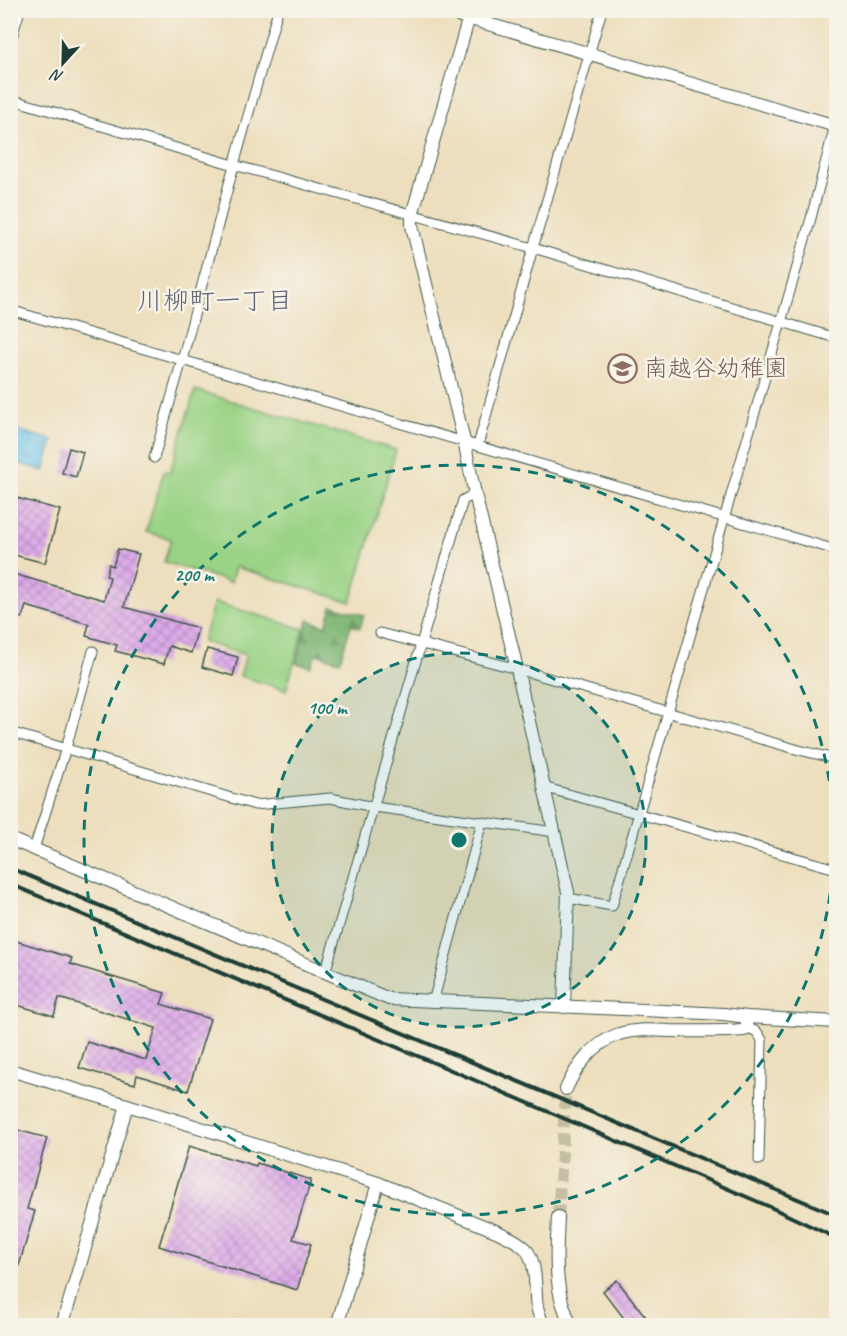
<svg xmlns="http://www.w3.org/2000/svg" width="847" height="1336" font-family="Caveat,'Klee One',sans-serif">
<defs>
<pattern id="forest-firs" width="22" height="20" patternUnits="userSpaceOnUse" patternTransform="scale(1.5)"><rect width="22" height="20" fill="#7bb572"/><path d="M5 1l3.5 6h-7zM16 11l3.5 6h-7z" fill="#64945e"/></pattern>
<pattern id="water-ripples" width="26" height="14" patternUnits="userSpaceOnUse" patternTransform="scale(1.5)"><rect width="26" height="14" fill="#6cc4e9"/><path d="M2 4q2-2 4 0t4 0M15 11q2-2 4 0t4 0" fill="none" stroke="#58a0be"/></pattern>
<pattern id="building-cross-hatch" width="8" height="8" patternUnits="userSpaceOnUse" patternTransform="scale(1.5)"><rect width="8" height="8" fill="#deabea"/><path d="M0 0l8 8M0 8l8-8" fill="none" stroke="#b38cbe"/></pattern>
</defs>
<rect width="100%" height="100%" fill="#f7f3e8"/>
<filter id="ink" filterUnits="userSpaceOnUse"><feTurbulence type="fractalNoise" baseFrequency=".0167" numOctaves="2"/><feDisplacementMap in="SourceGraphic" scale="12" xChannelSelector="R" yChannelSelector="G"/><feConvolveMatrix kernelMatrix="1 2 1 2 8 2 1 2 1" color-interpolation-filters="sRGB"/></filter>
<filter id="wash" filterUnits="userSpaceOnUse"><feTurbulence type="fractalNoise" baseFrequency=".008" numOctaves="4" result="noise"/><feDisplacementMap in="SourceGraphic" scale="24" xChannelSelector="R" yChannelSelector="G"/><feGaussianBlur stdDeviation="1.35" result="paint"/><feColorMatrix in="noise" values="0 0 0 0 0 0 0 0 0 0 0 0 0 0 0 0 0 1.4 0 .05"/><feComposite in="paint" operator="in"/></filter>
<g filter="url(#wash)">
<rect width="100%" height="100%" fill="#eddfbd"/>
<path fill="url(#forest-firs)" stroke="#4d7953" stroke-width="1.5" d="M 332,606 L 364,615 L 360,628 L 351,625 L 340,661 L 316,654 L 311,667 L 296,663 L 308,620 L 326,626 Z"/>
<g fill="#9ad385" stroke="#5c885c" stroke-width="1.5">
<path d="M 195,390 L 396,450 L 351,602 L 235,567 L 231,582 L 164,562 L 171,539 L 146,532 L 164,471 L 170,472 Z"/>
<path d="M 214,602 L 304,629 L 286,690 L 240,676 L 246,655 L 202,642 Z"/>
</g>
<path fill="url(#water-ripples)" stroke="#46808e" stroke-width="1.5" d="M 10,428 L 53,440 L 44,471 L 11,461 Z"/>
<g id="blocks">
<g fill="url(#building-cross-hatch)">
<path d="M 69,448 L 83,452 L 76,477 L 62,473 Z"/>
<path d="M 10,496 L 60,510 L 45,563 L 10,554 Z"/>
<path d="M 118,549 L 139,554 L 124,607 L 198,628 L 191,653 L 169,646 L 164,664 L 115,651 L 117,645 L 86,636 L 89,624 L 26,606 L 22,618 L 10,615 L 10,573 L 104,600 L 110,577 L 106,576 L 109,564 L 113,566 Z"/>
<path d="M 207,649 L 238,657 L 233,676 L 202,667 Z"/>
<path d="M 10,939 L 72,958 L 70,964 L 165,993 L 161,1004 L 210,1019 L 188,1091 L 137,1075 L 135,1084 L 79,1068 L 87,1042 L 146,1060 L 156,1028 L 59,998 L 54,1016 L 10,1003 Z"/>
<path d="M 10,1128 L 47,1138 L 27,1209 L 35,1211 L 13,1286 L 10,1286 Z"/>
<path d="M 189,1146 L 256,1166 L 257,1163 L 311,1180 L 293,1239 L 311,1244 L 297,1290 L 159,1246 Z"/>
<path d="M 617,1280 L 653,1326 L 630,1326 L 603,1291 Z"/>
</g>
</g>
</g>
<g filter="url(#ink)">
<use href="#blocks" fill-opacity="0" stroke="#3e5549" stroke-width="1.5"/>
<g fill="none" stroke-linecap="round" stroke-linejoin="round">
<path stroke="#c4bfa2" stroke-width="12" stroke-dasharray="12 6" stroke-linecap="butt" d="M 558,1217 L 566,1089"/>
<defs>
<g id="minor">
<path d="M 10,43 L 20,10"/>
<path d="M 10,99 L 234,165 L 533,248 L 836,338"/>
<path d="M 10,310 L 836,550"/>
<path d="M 478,445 L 533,248 L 602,10"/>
<path d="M 154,458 L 182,360 L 234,165 L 278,10"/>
<path d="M 380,633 L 517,669 L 799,750 L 836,759"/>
<path d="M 10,732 L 255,805 L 330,798 L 374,807 L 555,832"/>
<path d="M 543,787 L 836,869"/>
<path d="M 34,849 L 66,748 L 93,651"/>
<path d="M 568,898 L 612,906 L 810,222 L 835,125"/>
<path d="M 325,973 L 463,500 L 475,494"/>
<path d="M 433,1002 L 482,822"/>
<path d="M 747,1027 L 757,1032 L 762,1040 L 759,1160"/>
</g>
<g id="tertiary">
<path d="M 440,10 L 836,126"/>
<path d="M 471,10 L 412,215 L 412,226 L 464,441 L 475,494 L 517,669 L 568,892 L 564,1007"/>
<path d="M 10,839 L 389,999 L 623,1009 L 724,1014 L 747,1017 L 836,1022"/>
<path d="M 10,1070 L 127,1105 L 378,1183 L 496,1231 C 506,1236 517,1240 525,1248 C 538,1263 534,1289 537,1307 C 539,1314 541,1320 543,1326"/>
<path d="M 566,1089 C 576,1066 594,1043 619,1034 C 636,1029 653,1030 670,1031 C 695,1031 720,1032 744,1030 L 747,1027 L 747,1017"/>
<path d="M 558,1217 C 557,1241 555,1265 559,1289 C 561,1302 566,1314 571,1326"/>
<path d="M 62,1326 L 127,1105"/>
<path d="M 337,1326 L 378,1183"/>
</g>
</defs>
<use href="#minor" stroke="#3e5549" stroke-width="11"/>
<use href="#tertiary" stroke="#3e5549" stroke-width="14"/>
<use href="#minor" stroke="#fff" stroke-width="9"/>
<use href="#tertiary" stroke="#fff" stroke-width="12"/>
<g stroke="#1f3d34" stroke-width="4">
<path d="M 10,868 L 836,1215"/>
<path d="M 10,884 L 458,1073 L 768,1206 L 836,1238"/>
</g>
</g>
</g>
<circle cx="459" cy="840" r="187" fill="#0f766e" fill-opacity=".12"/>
<g fill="none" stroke="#0f766e" stroke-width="3" stroke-dasharray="10 8">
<circle cx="459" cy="840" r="187"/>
<circle cx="459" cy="840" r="375"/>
</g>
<defs>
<symbol id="school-ring" viewBox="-11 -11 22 22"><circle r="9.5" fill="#f7f3e8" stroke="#8d6e63" stroke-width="1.5"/><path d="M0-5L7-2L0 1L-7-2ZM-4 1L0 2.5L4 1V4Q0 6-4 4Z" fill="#8d6e63"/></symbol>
</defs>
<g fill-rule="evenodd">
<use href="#school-ring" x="606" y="352" width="33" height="33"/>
</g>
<g text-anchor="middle" stroke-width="5" stroke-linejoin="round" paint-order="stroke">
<g font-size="24" fill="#785e54" stroke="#f7f3e8" text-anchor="start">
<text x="644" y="376">南越谷幼稚園</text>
</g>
<g font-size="26" fill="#626474" stroke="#f7f3e8">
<text x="215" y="309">川柳町一丁目</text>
</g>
</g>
<circle cx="459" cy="840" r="9" fill="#0f766e" stroke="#f7f3e8" stroke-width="3"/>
<g font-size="18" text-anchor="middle" font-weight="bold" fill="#0f766e" stroke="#f7f3e8" stroke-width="5" stroke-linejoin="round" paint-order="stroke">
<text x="194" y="581">200 m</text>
<text x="327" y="714">100 m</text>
</g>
<rect width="847" height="1336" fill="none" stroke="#f7f3e8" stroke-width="36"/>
<g transform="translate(63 63) rotate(202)" stroke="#f7f3e8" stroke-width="4.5" paint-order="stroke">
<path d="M0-4.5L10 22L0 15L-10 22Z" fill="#1f3d34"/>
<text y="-9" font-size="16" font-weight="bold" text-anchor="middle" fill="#1f3d34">N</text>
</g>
</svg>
